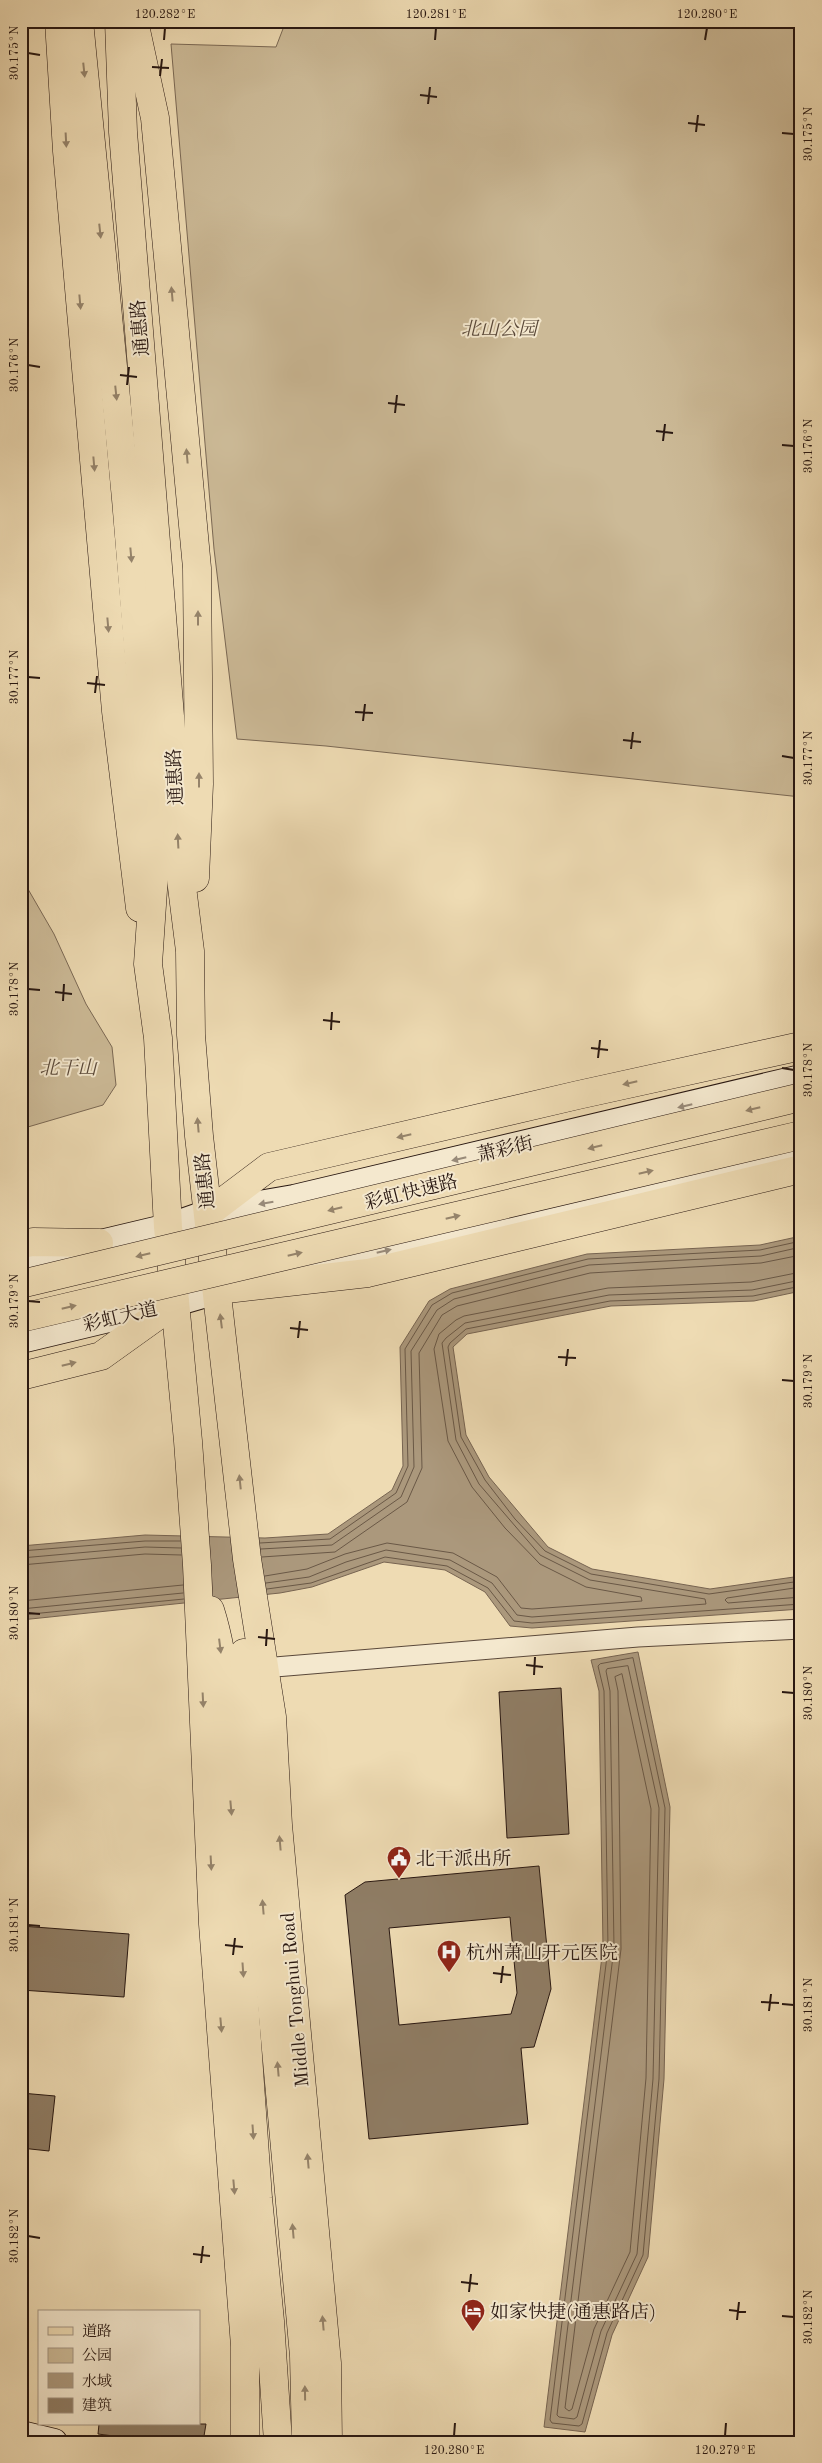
<svg xmlns="http://www.w3.org/2000/svg" width="822" height="2463" font-family="'Old Standard TT','Noto Serif SC',serif">
<rect width="100%" height="100%" fill="#eedbb3"/>
<filter id="stains"><feTurbulence type="fractalNoise" baseFrequency=".004" numOctaves="4"/><feColorMatrix values="0 0 0 0 .2 0 0 0 0 .09 0 0 0 0 .02 0 0 0 .5 -.17"/></filter>
<radialGradient id="worn" r=".72"><stop offset=".6" stop-color="#630" stop-opacity="0"/><stop offset="1" stop-color="#630" stop-opacity=".3"/></radialGradient>
<g fill="#ccba97" stroke="#7a6854">
<path d="M 286,21 L 801,21 L 801,797 L 326,746 L 237,739 L 214,549 L 171,44 L 276,47 Z"/>
<path d="M 21,877 L 54,934 L 86,1004 L 112,1047 L 116,1085 L 103,1105 L 21,1129 Z"/>
</g>
<g fill="#ab987c" stroke="#776451">
<path d="M 801,1236 L 801,1291 L 754,1301 L 611,1306 L 467,1334 L 453,1347 L 466,1435 L 489,1477 L 548,1547 L 592,1569 L 710,1589 L 801,1576 L 801,1609 L 532,1628 L 510,1626 L 485,1592 L 445,1570 L 384,1562 L 312,1587 L 280,1593 L 21,1620 L 21,1546 L 145,1535 L 265,1538 L 328,1534 L 392,1490 L 403,1466 L 400,1347 L 429,1301 L 450,1289 L 587,1254 L 760,1245 Z"/>
<path d="M 638,1652 L 670,1807 L 664,2079 L 648,2257 L 612,2335 L 585,2432 L 544,2427 L 603,1948 L 599,1691 L 591,1660 Z"/>
</g>
<g fill="none" stroke-linecap="round" stroke-linejoin="round">
<g stroke="#6a5846" stroke-width="1">
<path d="M 801,1286 L 753,1296 L 610,1301 L 466,1329 L 450,1343 L 448,1347 L 461,1437 L 485,1480 L 515,1519 L 545,1551 L 591,1574 L 709,1594 L 801,1581"/>
<path d="M 260,1543 L 330,1539 L 396,1493 L 408,1466 L 405,1349 L 432,1305 L 452,1293 L 588,1259 L 760,1250 L 801,1241"/>
<path d="M 261,1549 L 332,1545 L 401,1497 L 414,1467 L 411,1351 L 437,1310 L 454,1299 L 589,1265 L 761,1256 L 801,1247"/>
<path d="M 21,1551 L 145,1541 L 180,1541"/>
<path d="M 262,1557 L 335,1552 L 407,1502 L 422,1468 L 419,1353 L 442,1315 L 457,1306 L 590,1273 L 761,1263 L 801,1255"/>
<path d="M 21,1558 L 145,1547 L 181,1548"/>
<path d="M 21,1565 L 145,1554 L 181,1555"/>
<path d="M 265,1576 L 307,1569 L 345,1554 L 387,1543 L 453,1553 L 497,1577 L 521,1608 L 532,1609 L 642,1601 L 641,1597 L 586,1587 L 540,1564 L 505,1528 L 472,1487 L 448,1441 L 434,1349 L 439,1334 L 456,1320 L 464,1316 L 608,1288 L 751,1282 L 801,1272"/>
<path d="M 266,1583 L 309,1577 L 346,1562 L 386,1550 L 450,1560 L 492,1583 L 517,1615 L 532,1617 L 706,1604 L 705,1599 L 590,1580 L 540,1555 L 479,1484 L 456,1440 L 442,1343 L 446,1338 L 465,1323 L 609,1295 L 752,1290 L 801,1280"/>
<path d="M 801,1587 L 727,1598 L 725,1600 L 728,1603 L 801,1597"/>
<path d="M 267,1589 L 311,1583 L 385,1557 L 447,1566 L 488,1588 L 514,1621 L 532,1623 L 801,1604"/>
<path d="M 21,1601 L 183,1585"/>
<path d="M 21,1609 L 183,1593"/>
<path d="M 21,1615 L 184,1599"/>
<path d="M 633,1658 L 665,1808 L 659,2079 L 643,2255 L 607,2333 L 582,2424 L 579,2426 L 552,2423 L 550,2420 L 608,1948 L 604,1691 L 598,1666 L 600,1664 Z"/>
<path d="M 628,1666 L 659,1808 L 653,2079 L 637,2254 L 601,2331 L 577,2417 L 574,2419 L 559,2417 L 557,2415 L 614,1948 L 610,1691 L 606,1671 L 607,1669 Z"/>
<path d="M 622,1674 L 651,1809 L 646,2078 L 630,2252 L 594,2329 L 572,2409 L 569,2411 L 565,2408 L 621,1949 L 618,1691 L 615,1677 Z"/>
</g>
</g>
<g fill="#8f7d65" stroke="#281711" fill-rule="evenodd">
<path d="M 561,1688 L 569,1834 L 507,1838 L 499,1692 Z"/>
<path d="M 539,1866 L 551,1989 L 534,2047 L 521,2048 L 528,2124 L 369,2139 L 345,1895 L 365,1882 ZM 510,1917 L 517,1993 L 511,2014 L 399,2025 L 389,1928 Z"/>
<path d="M 21,1926 L 129,1934 L 124,1997 L 21,1990 Z"/>
<path d="M 21,2093 L 55,2096 L 49,2151 L 21,2148 Z"/>
<path d="M 99,2424 L 206,2424 L 203,2442 L 160,2442 L 98,2434 Z"/>
</g>
<g fill="none" stroke-linecap="round" stroke-linejoin="round">
<defs>
<path id="street" d="M 263,1668 L 638,1637 L 801,1629"/>
<g id="secondary">
<path d="M 21,1262 L 168,1227 L 208,1213 L 294,1198 L 801,1078"/>
<path d="M 297,1271 L 801,1155"/>
<path d="M 21,1340 L 175,1303 L 237,1285"/>
<path d="M 21,2434 L 54,2442"/>
</g>
<g id="primary">
<path d="M 59,21 L 67,151 L 116,711 L 140,908"/>
<path d="M 79,21 L 126,499 L 155,860 L 148,964 L 158,1038 L 168,1227 L 188,1441 L 197,1565 L 213,1924 L 245,2346 L 245,2442"/>
<path d="M 119,21 L 123,132 L 174,766 L 179,863 L 190,951 L 191,1035 L 199,1136 L 247,1559 L 272,1717 L 278,1825 L 327,2363 L 328,2442"/>
<path d="M 134,21 L 155,118 L 197,568 L 199,784 L 195,878"/>
<path d="M 210,1610 C 229,1670 229,1736 230,1799 L 258,2198 L 270,2321 L 278,2442"/>
<path d="M 244,1653 L 263,1907 L 304,2356 L 306,2442"/>
</g>
<g id="highway">
<path d="M 208,1213 L 269,1167 L 578,1095 L 801,1046"/>
<path d="M 21,1244 L 33,1242 L 99,1243"/>
<path d="M 218,1290 L 368,1273 L 801,1169"/>
<path d="M 21,1376 L 101,1356 L 175,1303"/>
</g>
</defs>
<use href="#street" stroke="#5a483a" stroke-width="21"/>
<use href="#secondary" stroke="#281711" stroke-width="28"/>
<use href="#primary" stroke="#281711" stroke-width="29"/>
<use href="#highway" stroke="#281711" stroke-width="29"/>
<use href="#street" stroke="#f4e8ce" stroke-width="19"/>
<use href="#secondary" stroke="#f4e8ce" stroke-width="26"/>
<use href="#primary" stroke="#eedbb3" stroke-width="28"/>
<use href="#highway" stroke="#eedbb3" stroke-width="28"/>
<defs>
<g id="highway-bridge">
<path d="M 21,1284 L 801,1097"/>
<path d="M 21,1318 L 801,1135"/>
</g>
</defs>
<use href="#highway-bridge" stroke="#281711" stroke-width="29" stroke-linecap="butt"/>
<use href="#highway-bridge" stroke="#eedbb3" stroke-width="28"/>
</g>
<defs><path id="oneway-solid" d="M-6-.8H1V-3.2L6.5 0L1 3.2V.8H-6Z" transform="scale(1.25)"/></defs>
<g fill="#95836a">
<use href="#oneway-solid" transform="translate(84 70) rotate(84)"/>
<use href="#oneway-solid" transform="translate(66 140) rotate(87)"/>
<use href="#oneway-solid" transform="translate(100 231) rotate(84)"/>
<use href="#oneway-solid" transform="translate(172 294) rotate(-95)"/>
<use href="#oneway-solid" transform="translate(80 302) rotate(85)"/>
<use href="#oneway-solid" transform="translate(116 393) rotate(84)"/>
<use href="#oneway-solid" transform="translate(187 456) rotate(-95)"/>
<use href="#oneway-solid" transform="translate(94 464) rotate(85)"/>
<use href="#oneway-solid" transform="translate(131 555) rotate(85)"/>
<use href="#oneway-solid" transform="translate(198 618) rotate(-90)"/>
<use href="#oneway-solid" transform="translate(108 625) rotate(85)"/>
<use href="#oneway-solid" transform="translate(199 780) rotate(-90)"/>
<use href="#oneway-solid" transform="translate(178 841) rotate(-93)"/>
<use href="#oneway-solid" transform="translate(630 1083) rotate(167)"/>
<use href="#oneway-solid" transform="translate(753 1109) rotate(166)"/>
<use href="#oneway-solid" transform="translate(198 1125) rotate(-95)"/>
<use href="#oneway-solid" transform="translate(404 1136) rotate(167)"/>
<use href="#oneway-solid" transform="translate(595 1147) rotate(166)"/>
<use href="#oneway-solid" transform="translate(646 1172) rotate(-13)"/>
<use href="#oneway-solid" transform="translate(335 1209) rotate(166)"/>
<use href="#oneway-solid" transform="translate(453 1217) rotate(-13)"/>
<use href="#oneway-solid" transform="translate(295 1254) rotate(-13)"/>
<use href="#oneway-solid" transform="translate(143 1255) rotate(166)"/>
<use href="#oneway-solid" transform="translate(69 1307) rotate(-13)"/>
<use href="#oneway-solid" transform="translate(221 1321) rotate(-97)"/>
<use href="#oneway-solid" transform="translate(69 1364) rotate(-14)"/>
<use href="#oneway-solid" transform="translate(240 1482) rotate(-96)"/>
<use href="#oneway-solid" transform="translate(220 1646) rotate(83)"/>
<use href="#oneway-solid" transform="translate(203 1700) rotate(87)"/>
<use href="#oneway-solid" transform="translate(231 1808) rotate(85)"/>
<use href="#oneway-solid" transform="translate(280 1843) rotate(-95)"/>
<use href="#oneway-solid" transform="translate(211 1863) rotate(87)"/>
<use href="#oneway-solid" transform="translate(263 1907) rotate(-95)"/>
<use href="#oneway-solid" transform="translate(243 1970) rotate(86)"/>
<use href="#oneway-solid" transform="translate(221 2025) rotate(85)"/>
<use href="#oneway-solid" transform="translate(278 2069) rotate(-95)"/>
<use href="#oneway-solid" transform="translate(253 2132) rotate(86)"/>
<use href="#oneway-solid" transform="translate(308 2161) rotate(-95)"/>
<use href="#oneway-solid" transform="translate(234 2187) rotate(85)"/>
<use href="#oneway-solid" transform="translate(293 2231) rotate(-95)"/>
<use href="#oneway-solid" transform="translate(323 2323) rotate(-95)"/>
<use href="#oneway-solid" transform="translate(305 2393) rotate(-91)"/>
</g>
<g fill="#988a79">
<use href="#oneway-solid" transform="translate(685 1106) rotate(167)"/>
<use href="#oneway-solid" transform="translate(459 1159) rotate(167)"/>
<use href="#oneway-solid" transform="translate(266 1203) rotate(170)"/>
<use href="#oneway-solid" transform="translate(384 1251) rotate(-13)"/>
</g>
<path fill="none" stroke="#281711" stroke-width="2" d="M 164,40 L 165,28M 435,40 L 436,28M 705,40 L 707,28M 28,53 L 40,55M 152,67 L 169,68M 160,76 L 162,59M 420,95 L 437,97M 428,104 L 430,87M 688,123 L 705,125M 696,132 L 698,115M 782,133 L 794,134M 28,365 L 40,367M 120,375 L 137,377M 127,385 L 129,367M 388,403 L 405,405M 395,413 L 397,395M 656,431 L 673,433M 663,441 L 665,424M 782,445 L 794,446M 28,677 L 40,678M 87,683 L 105,685M 95,693 L 97,676M 355,712 L 373,713M 363,721 L 365,704M 623,740 L 641,742M 631,749 L 633,732M 782,756 L 794,758M 28,989 L 40,990M 55,992 L 72,994M 63,1001 L 64,984M 323,1020 L 340,1022M 331,1030 L 332,1012M 591,1048 L 608,1050M 598,1058 L 600,1040M 782,1068 L 794,1070M 28,1301 L 40,1302M 290,1328 L 308,1330M 298,1338 L 300,1321M 558,1357 L 576,1358M 566,1366 L 568,1349M 782,1380 L 794,1381M 28,1613 L 40,1614M 258,1637 L 275,1639M 266,1646 L 267,1629M 526,1665 L 543,1667M 534,1675 L 535,1657M 782,1692 L 794,1693M 28,1925 L 40,1926M 225,1945 L 243,1947M 233,1955 L 235,1938M 493,1973 L 511,1975M 501,1983 L 503,1966M 761,2002 L 779,2003M 782,2004 L 794,2005M 769,2011 L 771,1994M 28,2236 L 40,2238M 193,2254 L 210,2256M 201,2263 L 203,2246M 461,2282 L 478,2284M 469,2292 L 471,2274M 729,2310 L 746,2312M 782,2316 L 794,2317M 737,2320 L 739,2302M 454,2436 L 455,2423M 725,2436 L 726,2423"/>
<defs>
<symbol id="civic-pin" viewBox="-11 -11 22 30"><path d="M0 17L-7.5 6A9.5 9.5 0 1 1 7.5 6Z" fill="#8f2418" stroke="#f4e8ce"/><path d="M-.6-6.5H3V-4.5H.6V-3L4-1V1h2V6H-6V1h2V-1L-.6-3ZM-1.2 2.5V6h2.4V2.5Z" fill="#fff"/></symbol>
<symbol id="hospital-pin" viewBox="-11 -11 22 30"><path d="M0 17L-7.5 6A9.5 9.5 0 1 1 7.5 6Z" fill="#8f2418" stroke="#f4e8ce"/><path d="M-5-5h3v3.5h4V-5h3V5h-3V1.5h-4V5h-3Z" fill="#fff"/></symbol>
<symbol id="hotel-pin" viewBox="-11 -11 22 30"><path d="M0 17L-7.5 6A9.5 9.5 0 1 1 7.5 6Z" fill="#8f2418" stroke="#f4e8ce"/><path d="M-6-4.5h1.5V1H6V5H4.5V3h-9V5H-6ZM-4 0a1.8 1.8 0 1 1 3.6 0ZM.5 0V-2.5h3Q6-2.5 6 0Z" fill="#fff"/></symbol>
</defs>
<g fill-rule="evenodd">
<use href="#civic-pin" x="385" y="1844" width="28" height="38"/>
<use href="#hospital-pin" x="435" y="1938" width="28" height="38"/>
<use href="#hotel-pin" x="459" y="2297" width="28" height="38"/>
</g>
<g text-anchor="middle" stroke-width="4" stroke-linejoin="round" paint-order="stroke">
<g font-size="19" fill="#281711" stroke="#f4e8ce">
<text transform="translate(139 328) rotate(-95)" y="7">通惠路</text>
<text transform="translate(174 777) rotate(-93)" y="7">通惠路</text>
<text transform="translate(505 1148) rotate(-13)" y="7">萧彩街</text>
<text transform="translate(204 1181) rotate(-96)" y="7">通惠路</text>
<text transform="translate(411 1191) rotate(-14)" y="7">彩虹快速路</text>
<text transform="translate(120 1316) rotate(-13)" y="7">彩虹大道</text>
<text transform="translate(294 2000) rotate(-95)" y="7">Middle Tonghui Road</text>
</g>
<g font-size="19" font-style="italic" fill="#594839" stroke="#f4e8ce">
<text x="499" y="335">北山公园</text>
<text x="68" y="1074">北干山</text>
</g>
<g font-size="19" fill="#281711" stroke="#f4e8ce" text-anchor="start">
<text x="416" y="1865">北干派出所</text>
<text x="466" y="1959">杭州萧山开元医院</text>
<text x="490" y="2318">如家快捷(通惠路店)</text>
</g>
</g>
<rect width="822" height="2463" fill="none" stroke="#eedbb3" stroke-width="55"/>
<rect x="38" y="2310" width="162" height="115" fill="#f4e8ce" stroke="#a29482"/>
<rect x="48" y="2327" width="25" height="8" fill="#eedbb3" stroke="#a29482"/>
<text x="82" y="2336" font-size="15" fill="#281711">道路</text>
<rect x="48" y="2348" width="25" height="15" fill="#ccba97" stroke="#a29482"/>
<text x="82" y="2360" font-size="15" fill="#281711">公园</text>
<rect x="48" y="2373" width="25" height="15" fill="#ab987c" stroke="#a29482"/>
<text x="82" y="2386" font-size="15" fill="#281711">水域</text>
<rect x="48" y="2398" width="25" height="15" fill="#8f7d65" stroke="#a29482"/>
<text x="82" y="2410" font-size="15" fill="#281711">建筑</text>
<rect x="28" y="28" width="766" height="2408" fill="none" stroke="#281711" stroke-width="2"/>
<g font-size="12" text-anchor="middle" fill="#281711">
<text x="165" y="18">120.282°E</text>
<text x="436" y="18">120.281°E</text>
<text x="707" y="18">120.280°E</text>
<text transform="translate(14 53) rotate(-90)" y="4">30.175°N</text>
<text transform="translate(808 134) rotate(-90)" y="4">30.175°N</text>
<text transform="translate(14 365) rotate(-90)" y="4">30.176°N</text>
<text transform="translate(808 446) rotate(-90)" y="4">30.176°N</text>
<text transform="translate(14 677) rotate(-90)" y="4">30.177°N</text>
<text transform="translate(808 758) rotate(-90)" y="4">30.177°N</text>
<text transform="translate(14 989) rotate(-90)" y="4">30.178°N</text>
<text transform="translate(808 1070) rotate(-90)" y="4">30.178°N</text>
<text transform="translate(14 1301) rotate(-90)" y="4">30.179°N</text>
<text transform="translate(808 1381) rotate(-90)" y="4">30.179°N</text>
<text transform="translate(14 1613) rotate(-90)" y="4">30.180°N</text>
<text transform="translate(808 1693) rotate(-90)" y="4">30.180°N</text>
<text transform="translate(14 1925) rotate(-90)" y="4">30.181°N</text>
<text transform="translate(808 2005) rotate(-90)" y="4">30.181°N</text>
<text transform="translate(14 2236) rotate(-90)" y="4">30.182°N</text>
<text transform="translate(808 2317) rotate(-90)" y="4">30.182°N</text>
<text x="454" y="2454">120.280°E</text>
<text x="725" y="2454">120.279°E</text>
</g>
<rect width="100%" height="100%" filter="url(#stains)"/>
<rect width="100%" height="100%" fill="url(#worn)"/>
</svg>
